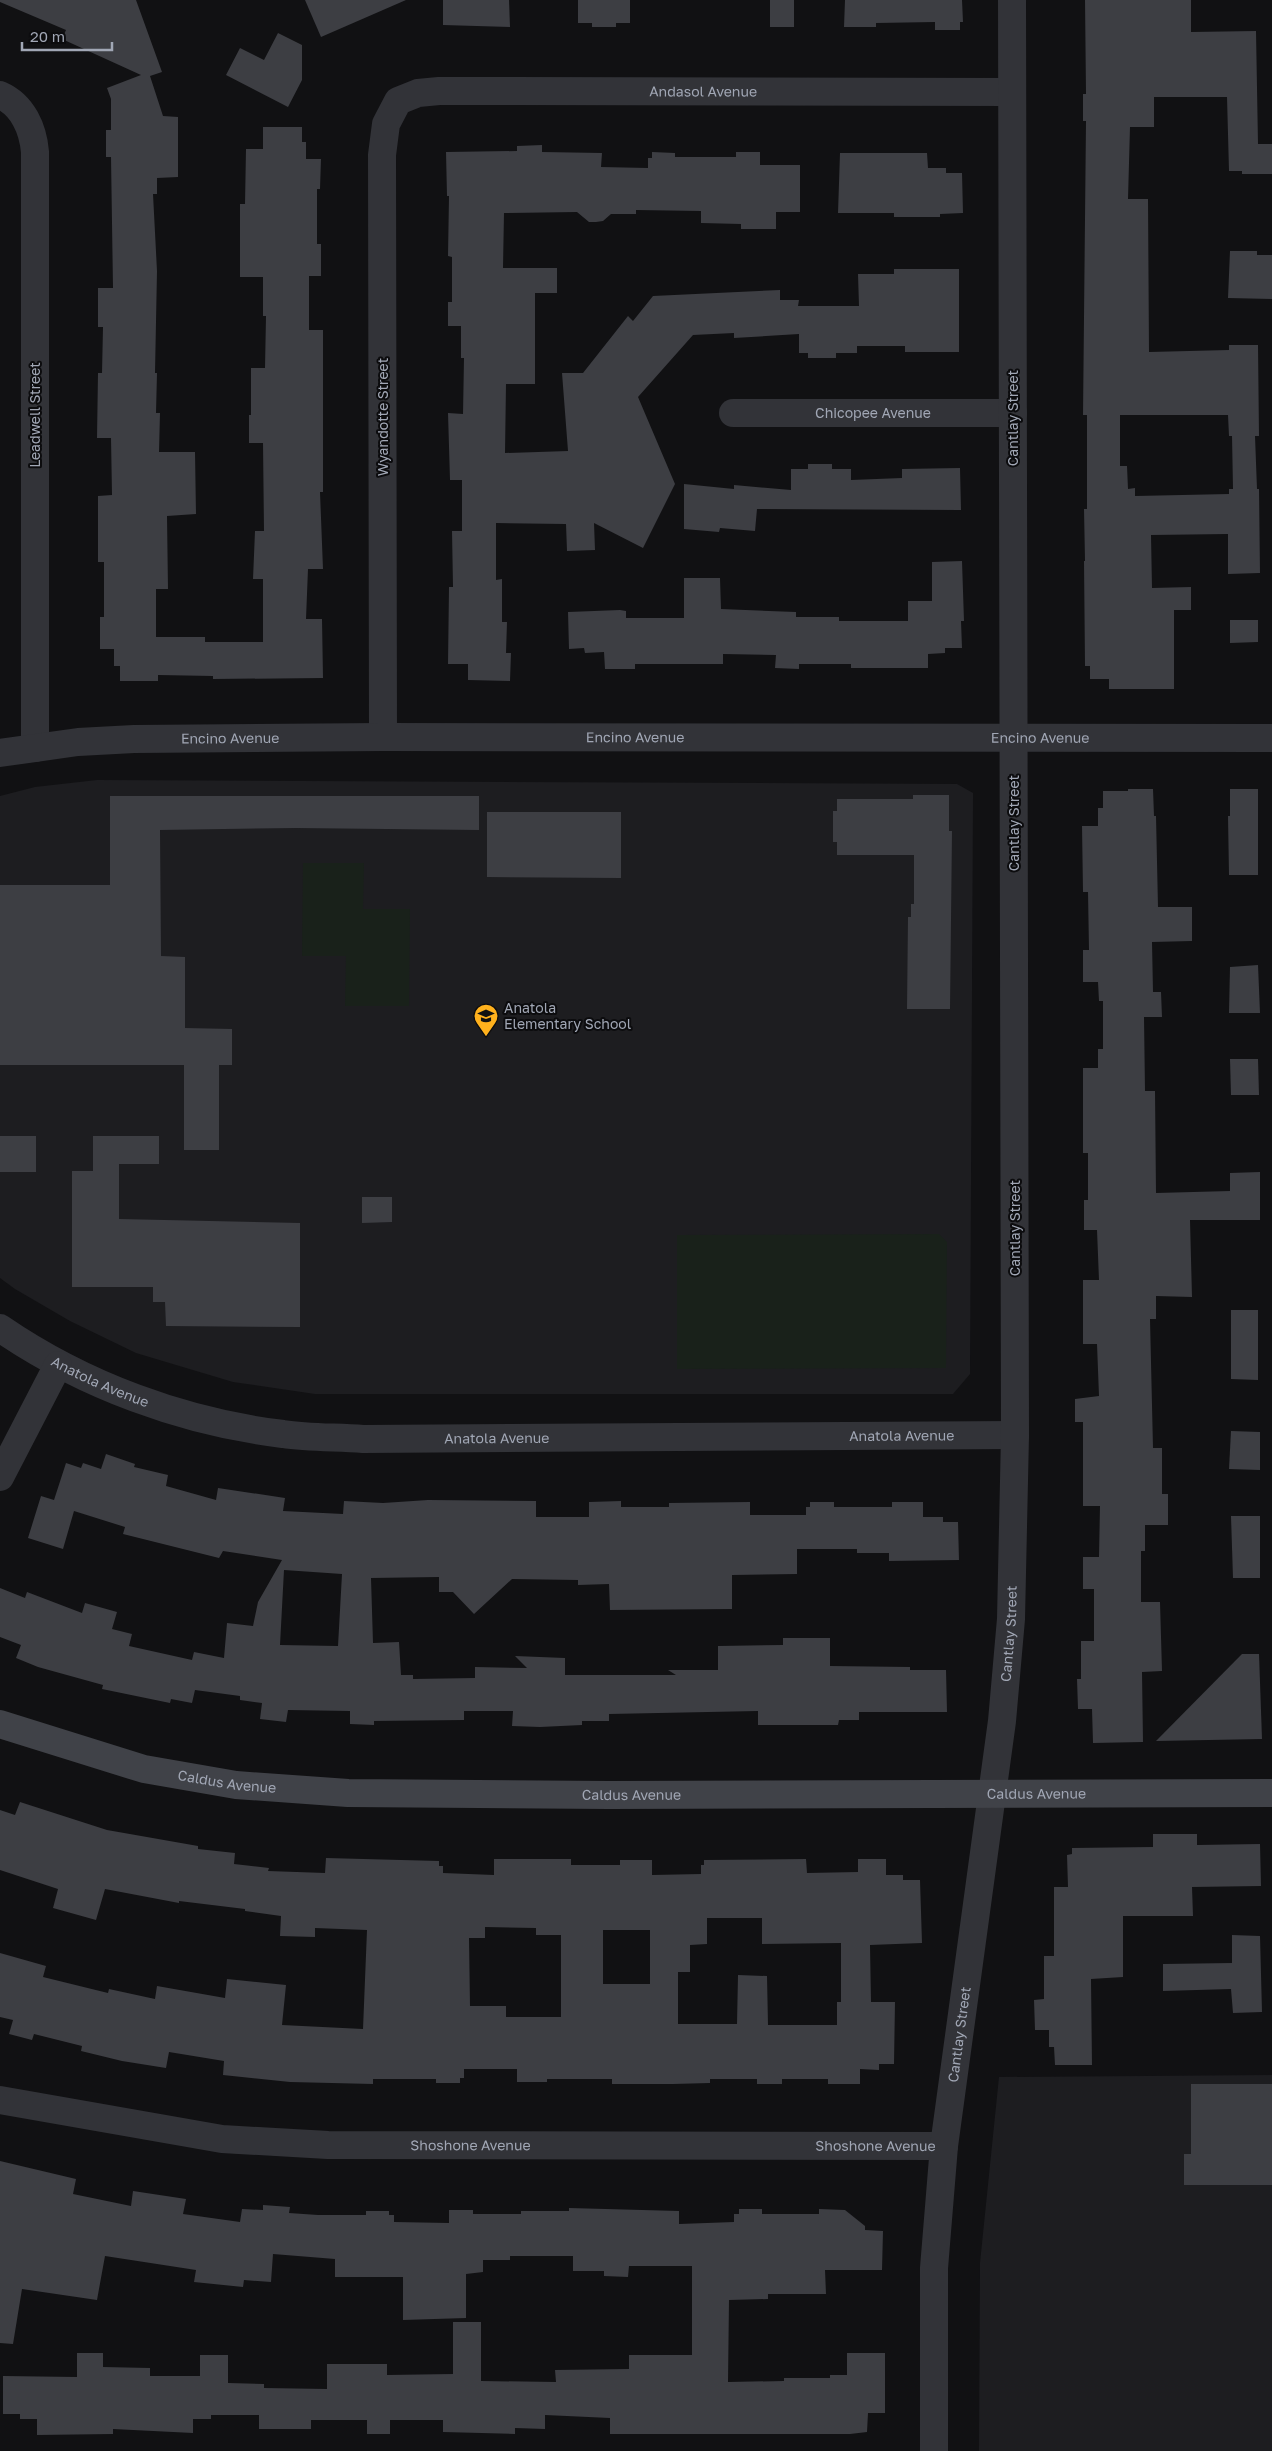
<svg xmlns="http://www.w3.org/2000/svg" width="1272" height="2451" font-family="'Golos Text',sans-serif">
<rect width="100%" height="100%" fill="#111113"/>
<g fill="#1d1d20">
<path d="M 97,780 L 957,784 L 973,793 L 970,1374 L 953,1394 L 315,1394 L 233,1382 L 136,1353 L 70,1321 L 15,1289 L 0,1278 L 0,796 L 35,787 Z"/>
<path d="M 1272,2075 L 1272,2451 L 979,2451 L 980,2263 L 999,2077 Z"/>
</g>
<g fill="#19211a">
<path d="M 303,863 L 364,863 L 363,909 L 410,909 L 409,1006 L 345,1006 L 346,956 L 302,956 Z"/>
<path d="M 939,1234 L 947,1242 L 946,1368 L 677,1369 L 677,1235 Z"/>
</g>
<g fill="#3d3e43" fill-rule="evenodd">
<path d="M 0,0 L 136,0 L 162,72 L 150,76 L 163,116 L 178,117 L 178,177 L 157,178 L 157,194 L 153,194 L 157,271 L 155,373 L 157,373 L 156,413 L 160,413 L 159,452 L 195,452 L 196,514 L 167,516 L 168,589 L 156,589 L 156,637 L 205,637 L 205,642 L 263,642 L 263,579 L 253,579 L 255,531 L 264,531 L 263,443 L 249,443 L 249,415 L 251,415 L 251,368 L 265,368 L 266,316 L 263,316 L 263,277 L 240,277 L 240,204 L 245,204 L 246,149 L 263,149 L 263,127 L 302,127 L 302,142 L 306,142 L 306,159 L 321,159 L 320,189 L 317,189 L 317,244 L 321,244 L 321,276 L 309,276 L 309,330 L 323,330 L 323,492 L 320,492 L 323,569 L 308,569 L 306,619 L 322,619 L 323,678 L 213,679 L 213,676 L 158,675 L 158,681 L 120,681 L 120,666 L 114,666 L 114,649 L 100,649 L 100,617 L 104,617 L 104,562 L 98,562 L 98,496 L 112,495 L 111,438 L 97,438 L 98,373 L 102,373 L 103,327 L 98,327 L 98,288 L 113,288 L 111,157 L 106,157 L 106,130 L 111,130 L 111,99 L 107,88 L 141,75 L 62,39 L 66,30 L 0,2 Z"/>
<path d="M 305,0 L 406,0 L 321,37 Z"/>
<path d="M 443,0 L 509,0 L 510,27 L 443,25 Z"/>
<path d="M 578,0 L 630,0 L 630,23 L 616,23 L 616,27 L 592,27 L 592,23 L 578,23 Z"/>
<rect x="770" y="0" width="24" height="27"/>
<path d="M 845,0 L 962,0 L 963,22 L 960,22 L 960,30 L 935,30 L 935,22 L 876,23 L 876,27 L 844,27 Z"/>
<path d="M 1085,0 L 1191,0 L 1191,32 L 1256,31 L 1258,144 L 1272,144 L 1272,174 L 1242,174 L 1242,171 L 1229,171 L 1227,97 L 1154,97 L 1154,127 L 1130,127 L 1128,199 L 1148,199 L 1149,352 L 1229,350 L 1229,345 L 1258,345 L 1259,436 L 1255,436 L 1257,489 L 1259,489 L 1260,573 L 1228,574 L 1228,534 L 1151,535 L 1152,588 L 1191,587 L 1191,610 L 1174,610 L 1174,689 L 1109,689 L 1109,679 L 1090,679 L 1090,666 L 1085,666 L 1084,561 L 1085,561 L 1084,509 L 1087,509 L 1087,415 L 1083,415 L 1086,121 L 1083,121 L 1083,94 L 1086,94 ZM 1120,415 L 1228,415 L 1229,436 L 1232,436 L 1233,489 L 1229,489 L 1229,494 L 1135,496 L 1135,488 L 1128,489 L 1127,466 L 1120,466 Z"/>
<path d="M 278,33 L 302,45 L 302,80 L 288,107 L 226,75 L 240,48 L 264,60 Z"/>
<path d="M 542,145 L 542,152 L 602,153 L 601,167 L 648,168 L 648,158 L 652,158 L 652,152 L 675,153 L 675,157 L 736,157 L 736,152 L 760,152 L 760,165 L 800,165 L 800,212 L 776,212 L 776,229 L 741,229 L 741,224 L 701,223 L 701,211 L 636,210 L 636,214 L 611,214 L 603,221 L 596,222 L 589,222 L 577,212 L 504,213 L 503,268 L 557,268 L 557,293 L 535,293 L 535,384 L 506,384 L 505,453 L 568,451 L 562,373 L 583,373 L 628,316 L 633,321 L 653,296 L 780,290 L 780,300 L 799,300 L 798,306 L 859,306 L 858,274 L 894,274 L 894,269 L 959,269 L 959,352 L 905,352 L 905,346 L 857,346 L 857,353 L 836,353 L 836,358 L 808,358 L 808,353 L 799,353 L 799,334 L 734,338 L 734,333 L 693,335 L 638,397 L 675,484 L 643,548 L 594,523 L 595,550 L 567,551 L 566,524 L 496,523 L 496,580 L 502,579 L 502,622 L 507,622 L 506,653 L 511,653 L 510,681 L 468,680 L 468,664 L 448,664 L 449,587 L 453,587 L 452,531 L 462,531 L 462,480 L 450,480 L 448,413 L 463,414 L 464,358 L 461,358 L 461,326 L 448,326 L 448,302 L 452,302 L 452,257 L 448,256 L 449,196 L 447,196 L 446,152 L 517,151 L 517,146 Z"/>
<path d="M 840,153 L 927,153 L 928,168 L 946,168 L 946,173 L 962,173 L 963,213 L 940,214 L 940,217 L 894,217 L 894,213 L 838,213 Z"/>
<path d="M 1230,251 L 1257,251 L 1257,255 L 1272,255 L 1272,299 L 1228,298 Z"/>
<path d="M 808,464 L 832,464 L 832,469 L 851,469 L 851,480 L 902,478 L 902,469 L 960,468 L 961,510 L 757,509 L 755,531 L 720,528 L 719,532 L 684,529 L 684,484 L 734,489 L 734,485 L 791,490 L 791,469 L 808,469 Z"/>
<path d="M 962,561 L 964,621 L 961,621 L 962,648 L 945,648 L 945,653 L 928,654 L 928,668 L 851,668 L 851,664 L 799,664 L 799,669 L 775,668 L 776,655 L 723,654 L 723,664 L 635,664 L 635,669 L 605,669 L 604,652 L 585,653 L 584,648 L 569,649 L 568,612 L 620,610 L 626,611 L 626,618 L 684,618 L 684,578 L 720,578 L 721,609 L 796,612 L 796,617 L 839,617 L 839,621 L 908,621 L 908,601 L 932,601 L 932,562 Z"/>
<path d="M 1230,620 L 1258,620 L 1258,642 L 1230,643 Z"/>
<path d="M 1128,789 L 1153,789 L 1154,816 L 1156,816 L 1158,907 L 1192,907 L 1192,941 L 1152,942 L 1153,992 L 1161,992 L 1162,1017 L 1144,1017 L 1145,1091 L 1155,1091 L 1156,1193 L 1230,1191 L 1230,1173 L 1260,1172 L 1260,1220 L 1190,1220 L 1192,1297 L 1156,1296 L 1156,1319 L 1150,1319 L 1153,1448 L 1162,1448 L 1162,1494 L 1168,1494 L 1168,1525 L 1145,1525 L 1145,1551 L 1141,1551 L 1141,1602 L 1160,1602 L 1162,1671 L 1142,1672 L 1143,1742 L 1093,1743 L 1092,1709 L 1078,1709 L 1077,1679 L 1081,1679 L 1081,1641 L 1094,1641 L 1094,1589 L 1083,1589 L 1083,1557 L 1099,1557 L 1100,1506 L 1083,1506 L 1083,1422 L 1075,1422 L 1075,1399 L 1099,1396 L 1097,1344 L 1083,1344 L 1083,1280 L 1099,1280 L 1097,1230 L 1084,1230 L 1084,1200 L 1088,1200 L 1088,1153 L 1083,1153 L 1083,1068 L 1098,1068 L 1098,1049 L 1103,1049 L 1103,1001 L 1099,1001 L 1098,982 L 1083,982 L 1083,950 L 1089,950 L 1088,892 L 1083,892 L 1082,826 L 1098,826 L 1098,808 L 1103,808 L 1103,791 L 1128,791 Z"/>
<path d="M 1230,789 L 1258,789 L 1258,875 L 1229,875 L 1228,816 L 1230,816 Z"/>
<path d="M 913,795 L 949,795 L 949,831 L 952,831 L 950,1009 L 907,1009 L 908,917 L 911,917 L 911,904 L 914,904 L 914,855 L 837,855 L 837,842 L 833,842 L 833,811 L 837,811 L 837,799 L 913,799 Z"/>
<path d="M 110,796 L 479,796 L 479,830 L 296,828 L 160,830 L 161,956 L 185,957 L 185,1028 L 232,1029 L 232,1065 L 219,1065 L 219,1150 L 184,1150 L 184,1065 L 0,1065 L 0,885 L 110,885 Z"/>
<path d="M 487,812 L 621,812 L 621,878 L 487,877 Z"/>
<path d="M 1258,965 L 1260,1013 L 1229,1013 L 1230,967 Z"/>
<path d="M 1230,1059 L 1258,1059 L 1259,1095 L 1231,1095 Z"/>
<rect x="0" y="1136" width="36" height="36"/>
<path d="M 93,1136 L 159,1136 L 159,1164 L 119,1164 L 119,1219 L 300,1223 L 300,1327 L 166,1326 L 165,1302 L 153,1302 L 153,1287 L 72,1287 L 72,1171 L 93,1171 Z"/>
<path d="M 362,1197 L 392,1197 L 392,1222 L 362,1223 Z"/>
<path d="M 1231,1310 L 1258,1310 L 1258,1380 L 1231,1379 Z"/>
<path d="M 1231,1431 L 1260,1432 L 1260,1470 L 1229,1469 Z"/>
<path d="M 106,1454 L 135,1464 L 134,1467 L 168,1475 L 166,1486 L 216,1500 L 218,1488 L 285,1498 L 283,1511 L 343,1514 L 344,1501 L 383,1503 L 428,1500 L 536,1501 L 536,1517 L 589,1517 L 589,1502 L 621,1501 L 621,1507 L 669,1507 L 669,1503 L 750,1502 L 750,1515 L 806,1515 L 806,1507 L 810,1507 L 810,1502 L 834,1502 L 834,1507 L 892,1507 L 892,1502 L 923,1502 L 923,1517 L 943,1517 L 943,1522 L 958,1522 L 959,1560 L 889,1561 L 889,1553 L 857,1553 L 857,1549 L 797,1549 L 797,1574 L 732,1575 L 732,1609 L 610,1610 L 609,1584 L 578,1585 L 578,1580 L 512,1579 L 474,1614 L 453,1592 L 439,1592 L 439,1577 L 371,1578 L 373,1643 L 399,1642 L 401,1675 L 413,1675 L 413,1679 L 475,1678 L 475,1667 L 527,1668 L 515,1656 L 565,1658 L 565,1675 L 676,1675 L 668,1670 L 718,1670 L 718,1646 L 783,1645 L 783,1638 L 830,1638 L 830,1666 L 910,1667 L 910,1670 L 946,1670 L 947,1712 L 859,1712 L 859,1720 L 839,1720 L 838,1725 L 758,1725 L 758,1711 L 609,1714 L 609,1721 L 582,1721 L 582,1725 L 540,1727 L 512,1726 L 513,1711 L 464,1711 L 464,1720 L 374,1721 L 374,1725 L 350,1724 L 350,1711 L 288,1710 L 286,1722 L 260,1719 L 262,1703 L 240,1700 L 240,1696 L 195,1690 L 192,1703 L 171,1699 L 170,1703 L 102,1689 L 103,1685 L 38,1667 L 16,1658 L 21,1645 L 0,1637 L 0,1588 L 25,1598 L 27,1592 L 82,1613 L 85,1603 L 117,1612 L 112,1629 L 132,1634 L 129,1646 L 192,1660 L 194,1652 L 224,1658 L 227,1623 L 253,1626 L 258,1602 L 282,1560 L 223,1551 L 219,1558 L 123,1534 L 125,1527 L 74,1511 L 63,1549 L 28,1538 L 41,1496 L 54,1500 L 66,1463 L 81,1468 L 83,1463 L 101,1469 ZM 284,1570 L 342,1574 L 338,1646 L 280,1645 Z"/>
<path d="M 1231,1516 L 1260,1516 L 1260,1578 L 1233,1578 Z"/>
<path d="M 1242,1654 L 1259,1654 L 1262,1739 L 1156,1741 Z"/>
<path d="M 20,1802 L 107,1830 L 198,1846 L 198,1849 L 235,1853 L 234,1864 L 269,1868 L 268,1871 L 325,1873 L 326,1858 L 439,1861 L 439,1866 L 443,1866 L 443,1873 L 494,1875 L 494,1859 L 571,1859 L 571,1865 L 620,1865 L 620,1860 L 652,1860 L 652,1875 L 701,1874 L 701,1865 L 704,1865 L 704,1860 L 806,1859 L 807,1873 L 858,1872 L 858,1859 L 886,1859 L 886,1875 L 903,1875 L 903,1880 L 920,1880 L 922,1943 L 870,1945 L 871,2002 L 895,2002 L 894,2064 L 879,2064 L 879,2070 L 860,2069 L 860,2084 L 828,2084 L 828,2079 L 782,2079 L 782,2084 L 757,2084 L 757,2079 L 710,2079 L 710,2083 L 673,2084 L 612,2084 L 612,2079 L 547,2079 L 547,2082 L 517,2082 L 517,2069 L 464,2069 L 464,2078 L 460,2078 L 460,2083 L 436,2083 L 436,2079 L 373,2079 L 373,2084 L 290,2082 L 223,2075 L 224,2061 L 169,2052 L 166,2068 L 122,2061 L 81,2051 L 82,2046 L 34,2034 L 32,2040 L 9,2034 L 13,2020 L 0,2017 L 0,1953 L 46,1966 L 43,1977 L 108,1993 L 109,1989 L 155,1999 L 157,1986 L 225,1998 L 227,1979 L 286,1985 L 282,2025 L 363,2029 L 367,1930 L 315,1928 L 315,1937 L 280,1936 L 281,1916 L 245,1911 L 245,1909 L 179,1901 L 179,1903 L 105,1889 L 96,1920 L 53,1908 L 58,1889 L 0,1870 L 0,1810 L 15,1815 ZM 707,1918 L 762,1918 L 762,1944 L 841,1943 L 841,2002 L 837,2002 L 837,2025 L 768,2025 L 767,1976 L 738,1975 L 737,2024 L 678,2024 L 678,1972 L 690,1972 L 690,1945 L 707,1944 ZM 485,1927 L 536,1928 L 536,1935 L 561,1935 L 561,2017 L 506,2017 L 506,2006 L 470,2006 L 469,1938 L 485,1938 ZM 603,1930 L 650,1930 L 650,1984 L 603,1984 Z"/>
<path d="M 1153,1834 L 1197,1834 L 1197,1845 L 1260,1844 L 1261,1886 L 1192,1887 L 1193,1916 L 1123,1916 L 1123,1977 L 1091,1979 L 1092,2065 L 1055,2065 L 1054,2047 L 1049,2047 L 1049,2030 L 1035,2030 L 1034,2000 L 1044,1999 L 1044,1956 L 1054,1956 L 1054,1887 L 1068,1887 L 1067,1855 L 1072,1854 L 1072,1848 L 1153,1847 Z"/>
<path d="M 1232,1935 L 1260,1936 L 1262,2012 L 1233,2013 L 1231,1989 L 1163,1991 L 1163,1964 L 1232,1963 Z"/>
<path d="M 1191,2084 L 1272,2084 L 1272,2185 L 1184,2185 L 1184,2154 L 1191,2154 Z"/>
<path d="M 0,2161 L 76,2179 L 73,2194 L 131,2206 L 133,2191 L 186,2199 L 183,2214 L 240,2222 L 242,2209 L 263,2210 L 263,2205 L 290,2207 L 289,2213 L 318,2215 L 366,2215 L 366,2211 L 389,2211 L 389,2215 L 394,2215 L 394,2222 L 449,2223 L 449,2210 L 473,2210 L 473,2214 L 521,2214 L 521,2211 L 569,2211 L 569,2208 L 679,2211 L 679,2224 L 734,2222 L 734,2214 L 739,2214 L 739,2209 L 762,2209 L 762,2214 L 819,2214 L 819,2209 L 845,2210 L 865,2226 L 865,2230 L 883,2231 L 882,2270 L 825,2270 L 826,2294 L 768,2294 L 768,2299 L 729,2300 L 728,2382 L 784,2381 L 784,2378 L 830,2378 L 830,2375 L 847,2375 L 847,2353 L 885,2353 L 885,2413 L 868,2413 L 867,2432 L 850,2434 L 610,2434 L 610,2418 L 545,2415 L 545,2429 L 515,2428 L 515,2434 L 443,2432 L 443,2420 L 390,2420 L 390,2434 L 367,2434 L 367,2420 L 311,2420 L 311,2429 L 259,2429 L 259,2415 L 211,2415 L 211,2419 L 193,2419 L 193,2433 L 113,2429 L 113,2434 L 37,2435 L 37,2419 L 20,2419 L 20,2414 L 3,2414 L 3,2376 L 77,2377 L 77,2353 L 103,2353 L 103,2367 L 150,2368 L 150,2376 L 200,2376 L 200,2355 L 228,2355 L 228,2383 L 264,2384 L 264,2388 L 327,2389 L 327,2364 L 387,2364 L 387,2375 L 453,2374 L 453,2322 L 481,2322 L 481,2381 L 556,2382 L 555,2370 L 629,2369 L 629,2355 L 692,2355 L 692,2266 L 629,2266 L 628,2277 L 604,2276 L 604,2271 L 573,2271 L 573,2256 L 510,2256 L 510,2260 L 483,2260 L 483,2272 L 466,2274 L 466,2318 L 403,2320 L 403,2277 L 335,2277 L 335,2259 L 273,2254 L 271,2282 L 244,2280 L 243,2287 L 194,2282 L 196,2270 L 105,2256 L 97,2300 L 22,2289 L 13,2344 L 0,2343 Z"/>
</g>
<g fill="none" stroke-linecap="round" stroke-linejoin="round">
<g stroke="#323338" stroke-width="28">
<path d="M 0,95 C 23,105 33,129 35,152 L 35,748"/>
<path id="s1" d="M 733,413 L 1013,413"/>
<path id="s2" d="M 383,737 L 382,155 L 386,124 L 398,101 L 418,93 L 439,91 L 1012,92"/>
<path id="s3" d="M 0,753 L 78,742 L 134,739 L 383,737 L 1272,738"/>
<path id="s4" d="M 0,1328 C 83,1385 183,1422 283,1434 C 309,1438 336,1437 363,1439 L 1015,1435"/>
<path d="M 0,1477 L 58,1365"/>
<path id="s5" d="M 0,2100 L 222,2139 L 328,2145 L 944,2146"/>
<path id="s6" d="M 934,2451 L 934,2268 L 944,2146 L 1002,1721 L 1011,1619 L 1015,1435 L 1012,0"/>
</g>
<path stroke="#404248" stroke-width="28" id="s7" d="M 0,1724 L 144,1769 L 236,1785 L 348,1793 L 609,1795 L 1272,1793"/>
</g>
<defs>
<symbol id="school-pin" viewBox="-11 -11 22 30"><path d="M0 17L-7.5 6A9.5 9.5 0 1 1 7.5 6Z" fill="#ffb11d" stroke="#0c0c0e"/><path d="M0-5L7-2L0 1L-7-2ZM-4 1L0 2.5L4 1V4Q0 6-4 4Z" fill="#111"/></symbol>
</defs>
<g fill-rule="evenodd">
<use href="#school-pin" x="472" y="1002" width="28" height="38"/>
</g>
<g text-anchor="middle" stroke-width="4" stroke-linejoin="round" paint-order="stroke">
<g font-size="14" fill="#a1a7b5" stroke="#0c0c0e">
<text dy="5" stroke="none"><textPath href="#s2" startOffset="946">Andasol Avenue</textPath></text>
<text dy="5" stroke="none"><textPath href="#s1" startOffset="140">Chicopee Avenue</textPath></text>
<text transform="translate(35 415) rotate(-90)" y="5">Leadwell Street</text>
<text transform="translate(383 417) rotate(-90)" y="5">Wyandotte Street</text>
<text transform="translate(1013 418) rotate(-90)" y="5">Cantlay Street</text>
<text dy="5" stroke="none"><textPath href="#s3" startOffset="231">Encino Avenue</textPath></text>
<text dy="5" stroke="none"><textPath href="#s3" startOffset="636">Encino Avenue</textPath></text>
<text dy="5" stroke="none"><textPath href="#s3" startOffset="1041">Encino Avenue</textPath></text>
<text transform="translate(1014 823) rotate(-90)" y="5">Cantlay Street</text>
<text transform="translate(1015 1228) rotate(-90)" y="5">Cantlay Street</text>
<text dy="5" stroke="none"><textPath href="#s4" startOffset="114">Anatola Avenue</textPath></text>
<text dy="5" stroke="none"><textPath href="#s4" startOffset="924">Anatola Avenue</textPath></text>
<text dy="5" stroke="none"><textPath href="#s4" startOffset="519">Anatola Avenue</textPath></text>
<text dy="5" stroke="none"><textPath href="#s6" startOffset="822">Cantlay Street</textPath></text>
<text dy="5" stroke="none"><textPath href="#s7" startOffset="235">Caldus Avenue</textPath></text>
<text dy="5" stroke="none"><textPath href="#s7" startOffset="1045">Caldus Avenue</textPath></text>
<text dy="5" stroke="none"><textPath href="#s7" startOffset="640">Caldus Avenue</textPath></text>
<text dy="5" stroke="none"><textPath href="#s6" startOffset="418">Cantlay Street</textPath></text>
<text dy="5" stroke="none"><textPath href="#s5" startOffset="474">Shoshone Avenue</textPath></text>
<text dy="5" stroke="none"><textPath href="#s5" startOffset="879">Shoshone Avenue</textPath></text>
</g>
<g font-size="14" fill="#a1a7b5" stroke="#0c0c0e" text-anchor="start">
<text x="504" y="1013">Anatola<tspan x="504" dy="16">Elementary School</tspan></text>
</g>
</g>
<path d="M22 42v8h90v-8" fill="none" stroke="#a1a7b5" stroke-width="2.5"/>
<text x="30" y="42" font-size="15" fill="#a1a7b5" stroke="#0c0c0e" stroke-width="4" paint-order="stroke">20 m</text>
</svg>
